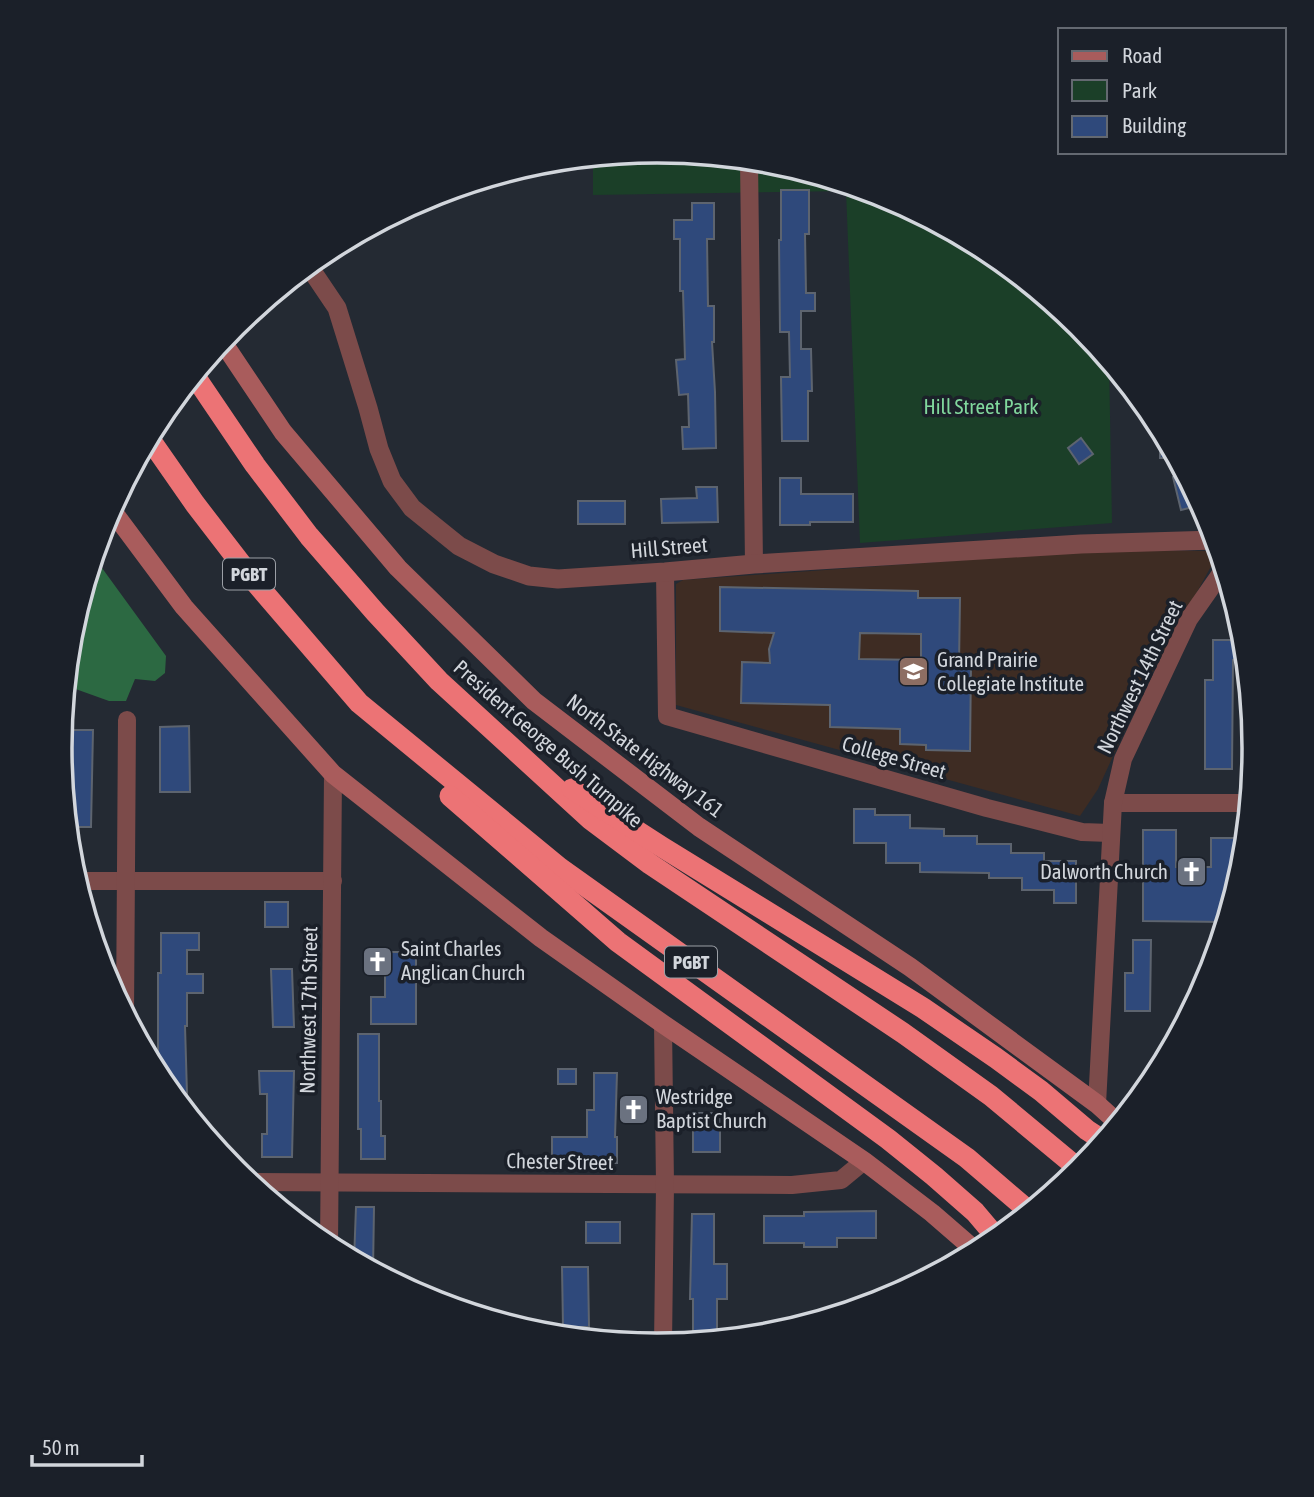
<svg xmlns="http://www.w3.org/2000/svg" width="1314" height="1497" font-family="'Asap Condensed',sans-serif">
<rect width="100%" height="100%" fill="#242a33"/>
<path fill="#3e2c23" d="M 1107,550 L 1218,551 L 1219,552 L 1145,686 L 1098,789 L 1080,816 L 676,705 L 676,584 L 683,580 Z"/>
<path fill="#1b3f28" d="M 657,151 L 774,163 L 886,197 L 989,252 L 1080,326 L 1109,362 L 1112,523 L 860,543 L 846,191 L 593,195 L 593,157 Z"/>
<path fill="#2c6942" d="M 94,557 L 166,656 L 165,673 L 155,681 L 135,679 L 126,701 L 109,701 L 70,687 L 65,689 L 71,632 Z"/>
<g fill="#2f497b" stroke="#5d646f" stroke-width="2" fill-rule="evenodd">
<path d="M 781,190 L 809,190 L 809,234 L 805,234 L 806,293 L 815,293 L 815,311 L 801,311 L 801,349 L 811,349 L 812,391 L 808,391 L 808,441 L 782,441 L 781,377 L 790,377 L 789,332 L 780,332 L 779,240 L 781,240 Z"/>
<path d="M 692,203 L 714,203 L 714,239 L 707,239 L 708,306 L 714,306 L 714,342 L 712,342 L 715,392 L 716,448 L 683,449 L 682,427 L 689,427 L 688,394 L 679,395 L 676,360 L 685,359 L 683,291 L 680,291 L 680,239 L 674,239 L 674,220 L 692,220 Z"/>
<path d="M 1160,427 L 1176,458 L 1160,458 Z"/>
<path d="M 1081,438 L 1093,454 L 1079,464 L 1068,448 Z"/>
<path d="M 1185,474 L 1201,505 L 1181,510 L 1173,477 Z"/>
<path d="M 780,478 L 801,478 L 801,494 L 853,494 L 853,522 L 810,522 L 810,525 L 780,525 Z"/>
<path d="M 696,487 L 717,487 L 718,522 L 662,523 L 661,499 L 697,498 Z"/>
<rect x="578" y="501" width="47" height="23"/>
<path d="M 720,587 L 918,591 L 918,598 L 960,598 L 959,664 L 971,664 L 970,751 L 926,750 L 926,745 L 900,744 L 900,729 L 830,727 L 830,705 L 741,703 L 742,662 L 770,663 L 769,649 L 774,633 L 720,631 ZM 860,633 L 921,634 L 921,660 L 859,659 Z"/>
<path d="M 1213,640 L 1244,640 L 1246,660 L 1233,660 L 1232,769 L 1205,769 L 1205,680 L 1213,680 Z"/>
<path d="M 189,726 L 190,792 L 160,792 L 160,727 Z"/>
<path d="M 67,730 L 93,730 L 91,827 L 69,827 L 69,791 L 65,791 L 65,770 L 67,770 Z"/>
<path d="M 854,809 L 875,809 L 875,815 L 910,815 L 910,828 L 944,829 L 944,836 L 977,836 L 977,844 L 1011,844 L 1011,853 L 1044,853 L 1044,861 L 1076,861 L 1076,903 L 1054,903 L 1054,890 L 1022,890 L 1022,878 L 989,878 L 989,873 L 920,872 L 920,863 L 886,863 L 886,843 L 854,843 Z"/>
<path d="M 1143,830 L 1176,830 L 1176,867 L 1211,867 L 1211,838 L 1239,838 L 1239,877 L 1226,922 L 1143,921 Z"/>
<rect x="265" y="902" width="23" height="25"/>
<path d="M 161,933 L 199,933 L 199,950 L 187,950 L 187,974 L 203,974 L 203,993 L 187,993 L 187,1026 L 185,1026 L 187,1094 L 185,1094 L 185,1111 L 158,1076 L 158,973 L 161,973 Z"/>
<path d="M 1133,940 L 1151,940 L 1150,1011 L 1125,1011 L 1125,973 L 1133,973 Z"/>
<path d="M 385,952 L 416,952 L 416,1024 L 371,1024 L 371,997 L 385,997 Z"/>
<path d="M 271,969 L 292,969 L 294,1027 L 273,1027 Z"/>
<path d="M 358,1034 L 379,1034 L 379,1101 L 381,1101 L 381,1136 L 385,1136 L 385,1159 L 361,1159 L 361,1129 L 358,1129 Z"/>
<rect x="558" y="1069" width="18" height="15"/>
<path d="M 259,1071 L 294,1071 L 292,1157 L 262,1157 L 262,1134 L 267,1134 L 267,1094 L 260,1094 Z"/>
<path d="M 594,1073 L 617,1073 L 615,1137 L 617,1137 L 617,1163 L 581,1163 L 581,1156 L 552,1156 L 552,1137 L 587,1137 L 587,1110 L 594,1110 Z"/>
<rect x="693" y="1113" width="27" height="39"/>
<path d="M 356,1207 L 374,1207 L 373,1271 L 354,1261 Z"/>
<path d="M 876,1211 L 876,1238 L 837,1238 L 837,1247 L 804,1247 L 804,1243 L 764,1243 L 764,1216 L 804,1216 L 804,1212 Z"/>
<path d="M 692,1214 L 714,1214 L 714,1264 L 727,1264 L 727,1299 L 717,1299 L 717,1340 L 693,1342 L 693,1299 L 690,1299 Z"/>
<rect x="586" y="1222" width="34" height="21"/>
<path d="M 562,1267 L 588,1267 L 589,1327 L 563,1327 Z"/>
</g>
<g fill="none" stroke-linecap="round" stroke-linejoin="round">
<g stroke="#7c4b4a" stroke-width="18">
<path d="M 749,160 L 754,564"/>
<path d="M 665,572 L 667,716 L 987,808 L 1082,832 L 1110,833"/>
<path d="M 1113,803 L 1249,803"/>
<path d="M 76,881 L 333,881"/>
<path d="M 125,1015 L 127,720"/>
<path d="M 1097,1104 L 1113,803 L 1123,759 L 1189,619 L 1224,569"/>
<path d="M 248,1182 L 792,1185 L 841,1180 L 864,1161"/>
<path d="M 329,1247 L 333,774"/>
<path d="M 663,1345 L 665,1185 L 663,1024"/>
</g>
<path stroke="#7c4b4a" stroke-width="19" d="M 308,265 L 337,308 L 368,408 L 379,449 L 392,481 L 412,508 L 459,546 L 494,564 L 529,576 L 558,579 L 665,572 L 754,564 L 1081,544 L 1215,540"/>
<g stroke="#a95c5c" stroke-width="19">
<path d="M 222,341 L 283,432 L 398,568 L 534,701 L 699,827 L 910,967 L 1097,1104 L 1118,1123"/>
<path d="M 111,509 L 184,607 L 333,774 L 541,938 L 663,1024 L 864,1161 L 932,1213 L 977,1252"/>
</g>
<g stroke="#ec7375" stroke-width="21">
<path d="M 194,375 L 255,465 L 309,536 L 375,612 L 439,681 L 590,819 L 650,864 L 903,1033 L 991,1096 L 1080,1170"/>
<path d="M 149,438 L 195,504 L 255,582 L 359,703 L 560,868 L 967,1158 L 1030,1212"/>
<path d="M 572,789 L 662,847 L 923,1008 L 996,1058 L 1041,1091 L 1087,1130 L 1104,1141"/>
<path d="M 450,796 L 618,942 L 888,1139 L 934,1176 L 975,1212 L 997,1238"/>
</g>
</g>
<defs>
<symbol id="school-square" viewBox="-11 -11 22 22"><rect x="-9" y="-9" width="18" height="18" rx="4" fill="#8d6e63" stroke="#1b2029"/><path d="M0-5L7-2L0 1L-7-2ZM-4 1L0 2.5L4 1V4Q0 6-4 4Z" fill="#fff"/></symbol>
<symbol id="church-square" viewBox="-11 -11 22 22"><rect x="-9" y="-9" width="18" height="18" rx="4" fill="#6b7280" stroke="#1b2029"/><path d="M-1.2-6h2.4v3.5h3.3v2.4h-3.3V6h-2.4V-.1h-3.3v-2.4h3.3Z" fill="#fff"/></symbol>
</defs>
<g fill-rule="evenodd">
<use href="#school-square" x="896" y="654" width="35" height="35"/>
<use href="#church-square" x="1174" y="854" width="35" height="35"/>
<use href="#church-square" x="360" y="944" width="35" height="35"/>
<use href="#church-square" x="616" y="1092" width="35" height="35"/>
</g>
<g text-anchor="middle" stroke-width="7" stroke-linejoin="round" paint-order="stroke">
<g fill="#1b2029" stroke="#9b9fa6" stroke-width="2">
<rect x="223" y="558.5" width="52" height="31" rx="5"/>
<rect x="665" y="946.5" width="52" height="31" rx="5"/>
</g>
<g font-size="19" font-weight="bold" fill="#d2d6dc">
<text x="249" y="581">PGBT</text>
<text x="691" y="969">PGBT</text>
</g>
<g font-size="21" fill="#81d89d" stroke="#1b2029">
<text x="981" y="414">Hill Street Park</text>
</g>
<g font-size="21" fill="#d2d6dc" stroke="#1b2029">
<text transform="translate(669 548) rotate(-5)" y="7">Hill Street</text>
<text transform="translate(1140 677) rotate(-64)" y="7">Northwest 14th Street</text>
<text transform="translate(548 744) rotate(41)" y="7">President George Bush Turnpike</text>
<text transform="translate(645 756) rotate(37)" y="7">North State Highway 161</text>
<text transform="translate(894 758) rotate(16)" y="7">College Street</text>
<text transform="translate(309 1010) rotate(-89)" y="7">Northwest 17th Street</text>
<text transform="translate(560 1162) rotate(1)" y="7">Chester Street</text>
</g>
<g font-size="21" fill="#d2d6dc" stroke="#1b2029" text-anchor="start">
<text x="937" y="667">Grand Prairie<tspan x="937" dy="24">Collegiate Institute</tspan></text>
<text x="1168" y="879" text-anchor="end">Dalworth Church</text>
<text x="401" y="956">Saint Charles<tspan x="401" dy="24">Anglican Church</tspan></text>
<text x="656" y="1104">Westridge<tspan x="656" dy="24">Baptist Church</tspan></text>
</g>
</g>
<path d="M0 0H1314V1497H0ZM72 748a585 585 0 1 1 1170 0a585 585 0 1 1-1170 0Z" fill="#1b2029" fill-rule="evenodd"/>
<path fill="none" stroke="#d2d6dc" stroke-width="3.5" d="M72 748a585 585 0 1 1 1170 0a585 585 0 1 1-1170 0Z"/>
<rect x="1058" y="28" width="228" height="126" fill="#1b2029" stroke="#646971" stroke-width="2"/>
<rect x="1072" y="51" width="35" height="10" fill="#a95c5c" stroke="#646971" stroke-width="2"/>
<text x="1122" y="63" font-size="21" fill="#d2d6dc">Road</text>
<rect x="1072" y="80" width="35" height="21" fill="#1b3f28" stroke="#646971" stroke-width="2"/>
<text x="1122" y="98" font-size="21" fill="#d2d6dc">Park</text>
<rect x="1072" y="116" width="35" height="21" fill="#2f497b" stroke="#646971" stroke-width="2"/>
<text x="1122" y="133" font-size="21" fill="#d2d6dc">Building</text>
<path d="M32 1455v10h110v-10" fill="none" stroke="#d2d6dc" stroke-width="3.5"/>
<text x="42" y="1455" font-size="21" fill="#d2d6dc" stroke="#1b2029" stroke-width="5" paint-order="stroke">50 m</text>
</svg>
